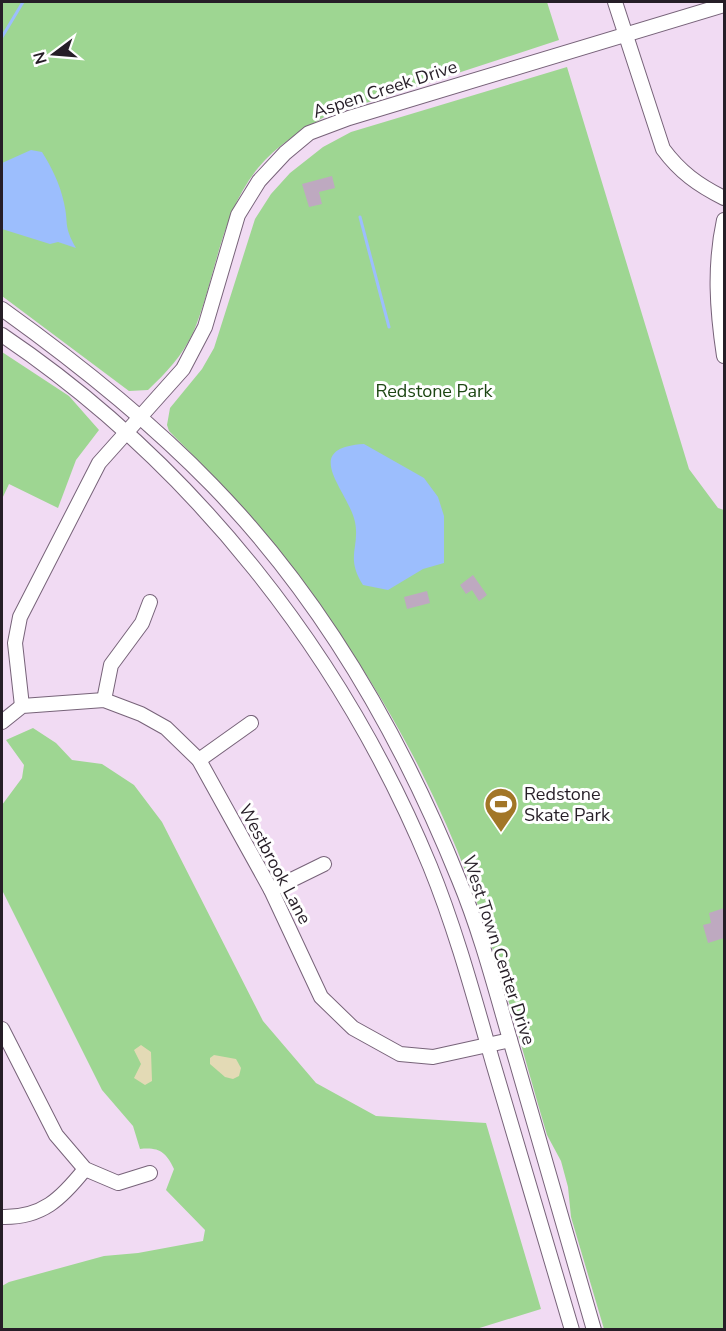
<svg xmlns="http://www.w3.org/2000/svg" width="726" height="1331" font-family="'Nunito Sans',sans-serif">
<rect width="100%" height="100%" fill="#f1dbf3"/>
<g fill="#9ed692">
<path d="M 2,2 L 547,2 L 559,40 L 326,116 C 302,130 276,146 258,168 C 219,216 216,279 193,333 C 182,356 166,373 148,390 L 129,391 L 2,296 Z"/>
<path d="M 567,67 L 689,469 L 718,508 L 724,510 L 724,1329 L 604,1329 L 571,1217 L 568,1187 L 561,1161 L 547,1135 C 514,1023 486,907 435,800 C 370,661 278,540 169,431 L 167,425 L 170,408 L 202,369 L 214,348 L 255,219 L 271,194 L 290,173 L 323,147 L 351,132 Z"/>
<path d="M 2,352 L 69,396 L 99,430 L 76,460 L 58,508 L 9,484 L 2,499 Z"/>
<path d="M 33,728 L 56,743 L 72,760 L 102,764 L 134,785 L 162,822 L 263,1021 L 316,1083 L 376,1116 L 486,1123 L 541,1309 L 473,1330 L 2,1329 L 2,1286 L 9,1282 L 104,1256 L 138,1253 L 203,1241 L 205,1230 L 166,1190 L 174,1169 C 166,1152 159,1147 140,1149 L 133,1126 L 102,1090 L 2,890 L 2,805 L 22,778 L 24,765 L 6,740 Z"/>
</g>
<g fill="#e3dab5">
<path d="M 141,1045 L 151,1052 L 152,1081 L 145,1085 L 134,1078 L 141,1064 L 134,1050 Z"/>
<path d="M 214,1055 L 236,1059 L 241,1068 L 239,1076 L 233,1079 L 225,1077 L 210,1064 L 210,1058 Z"/>
</g>
<g fill="#9cbefd">
<path d="M 31,150 L 42,152 C 52,168 60,184 64,203 C 69,225 63,225 76,248 L 58,242 L 50,244 L 2,229 L 2,163 Z"/>
<path d="M 364,444 L 424,478 L 438,497 L 444,516 L 444,563 L 423,569 L 388,590 L 363,585 C 345,557 360,548 355,522 C 348,490 299,448 364,444 Z"/>
</g>
<g fill="none" stroke-linecap="round" stroke-linejoin="round">
<g stroke="#9cbefd" stroke-width="3">
<path d="M 2,37 L 23,2"/>
<path d="M 360,217 L 389,327"/>
</g>
</g>
<g fill="#bea9c0">
<path d="M 332,176 L 335,188 L 319,192 L 322,204 L 309,207 L 302,184 Z"/>
<path d="M 473,575 L 487,595 L 479,601 L 472,590 L 466,594 L 460,585 Z"/>
<path d="M 427,591 L 430,603 L 407,609 L 404,597 Z"/>
<path d="M 724,908 L 724,938 L 708,943 L 703,925 L 711,923 L 709,913 Z"/>
</g>
<g fill="none" stroke-linecap="round" stroke-linejoin="round">
<defs>
<g id="minor">
<path d="M 615,2 L 663,149 C 680,172 698,185 724,198"/>
<path d="M 724,220 C 714,266 717,310 724,356"/>
<path d="M 2,309 C 76,362 148,419 212,485 C 321,597 401,736 459,880 C 483,938 498,1000 516,1060 C 542,1150 568,1240 594,1330"/>
<path d="M 2,335 C 193,464 342,653 430,866 C 456,930 474,997 493,1063 C 520,1152 546,1241 572,1330"/>
<path d="M 104,700 L 111,665 L 142,623 L 150,602"/>
<path d="M 22,706 L 15,643 L 20,617 L 99,463 L 183,369 L 205,327 L 238,215 L 259,181 L 285,153 L 309,133 L 349,118 L 724,5"/>
<path d="M 2,722 L 22,706 L 104,700 L 141,714 L 166,728 L 199,760 L 271,890 L 321,997 L 353,1028 L 400,1054 L 433,1057 L 510,1040"/>
<path d="M 199,760 L 251,723"/>
<path d="M 271,890 L 324,864"/>
<path d="M 2,1029 L 56,1135 L 85,1169 L 118,1183 L 150,1173"/>
<path d="M 2,1217 C 42,1218 61,1199 85,1169"/>
</g>
</defs>
<use href="#minor" stroke="#776379" stroke-width="16"/>
<use href="#minor" stroke="#fff" stroke-width="14"/>
</g>
<defs>
<symbol id="stadium-pin" viewBox="-11 -11 22 30"><path d="M0 17L-7.5 6A9.5 9.5 0 1 1 7.5 6Z" fill="#a27627" stroke="#fff"/><path d="M0-5a6.5 5 0 1 0 0 10a6.5 5 0 1 0 0-10ZM-3.5-1.8h7v3.6h-7Z" fill="#fff"/></symbol>
</defs>
<g fill-rule="evenodd">
<use href="#stadium-pin" x="482" y="785" width="38" height="52"/>
</g>
<g text-anchor="middle" stroke-width="6" stroke-linejoin="round" paint-order="stroke">
<g font-size="18" fill="#261e27" stroke="#fff">
<text transform="translate(385 89) rotate(-18)" y="6">Aspen Creek Drive</text>
<text transform="translate(275 864) rotate(62)" y="6">Westbrook Lane</text>
<text transform="translate(499 950) rotate(72)" y="6">West Town Center Drive</text>
</g>
<g font-size="18" fill="#1e4714" stroke="#fff">
<text x="434" y="397">Redstone Park</text>
</g>
<g font-size="18" fill="#261e27" stroke="#fff" text-anchor="start">
<text x="524" y="800">Redstone<tspan x="524" dy="21">Skate Park</tspan></text>
</g>
</g>
<rect width="726" height="1331" fill="none" stroke="#261e27" stroke-width="6"/>
<g transform="translate(54 54) rotate(254)" stroke="#ffffff" stroke-width="4.5" paint-order="stroke">
<path d="M0-4.5L10 22L0 15L-10 22Z" fill="#261e27"/>
<text y="-9" font-size="16" font-weight="bold" text-anchor="middle" fill="#261e27">N</text>
</g>
</svg>
